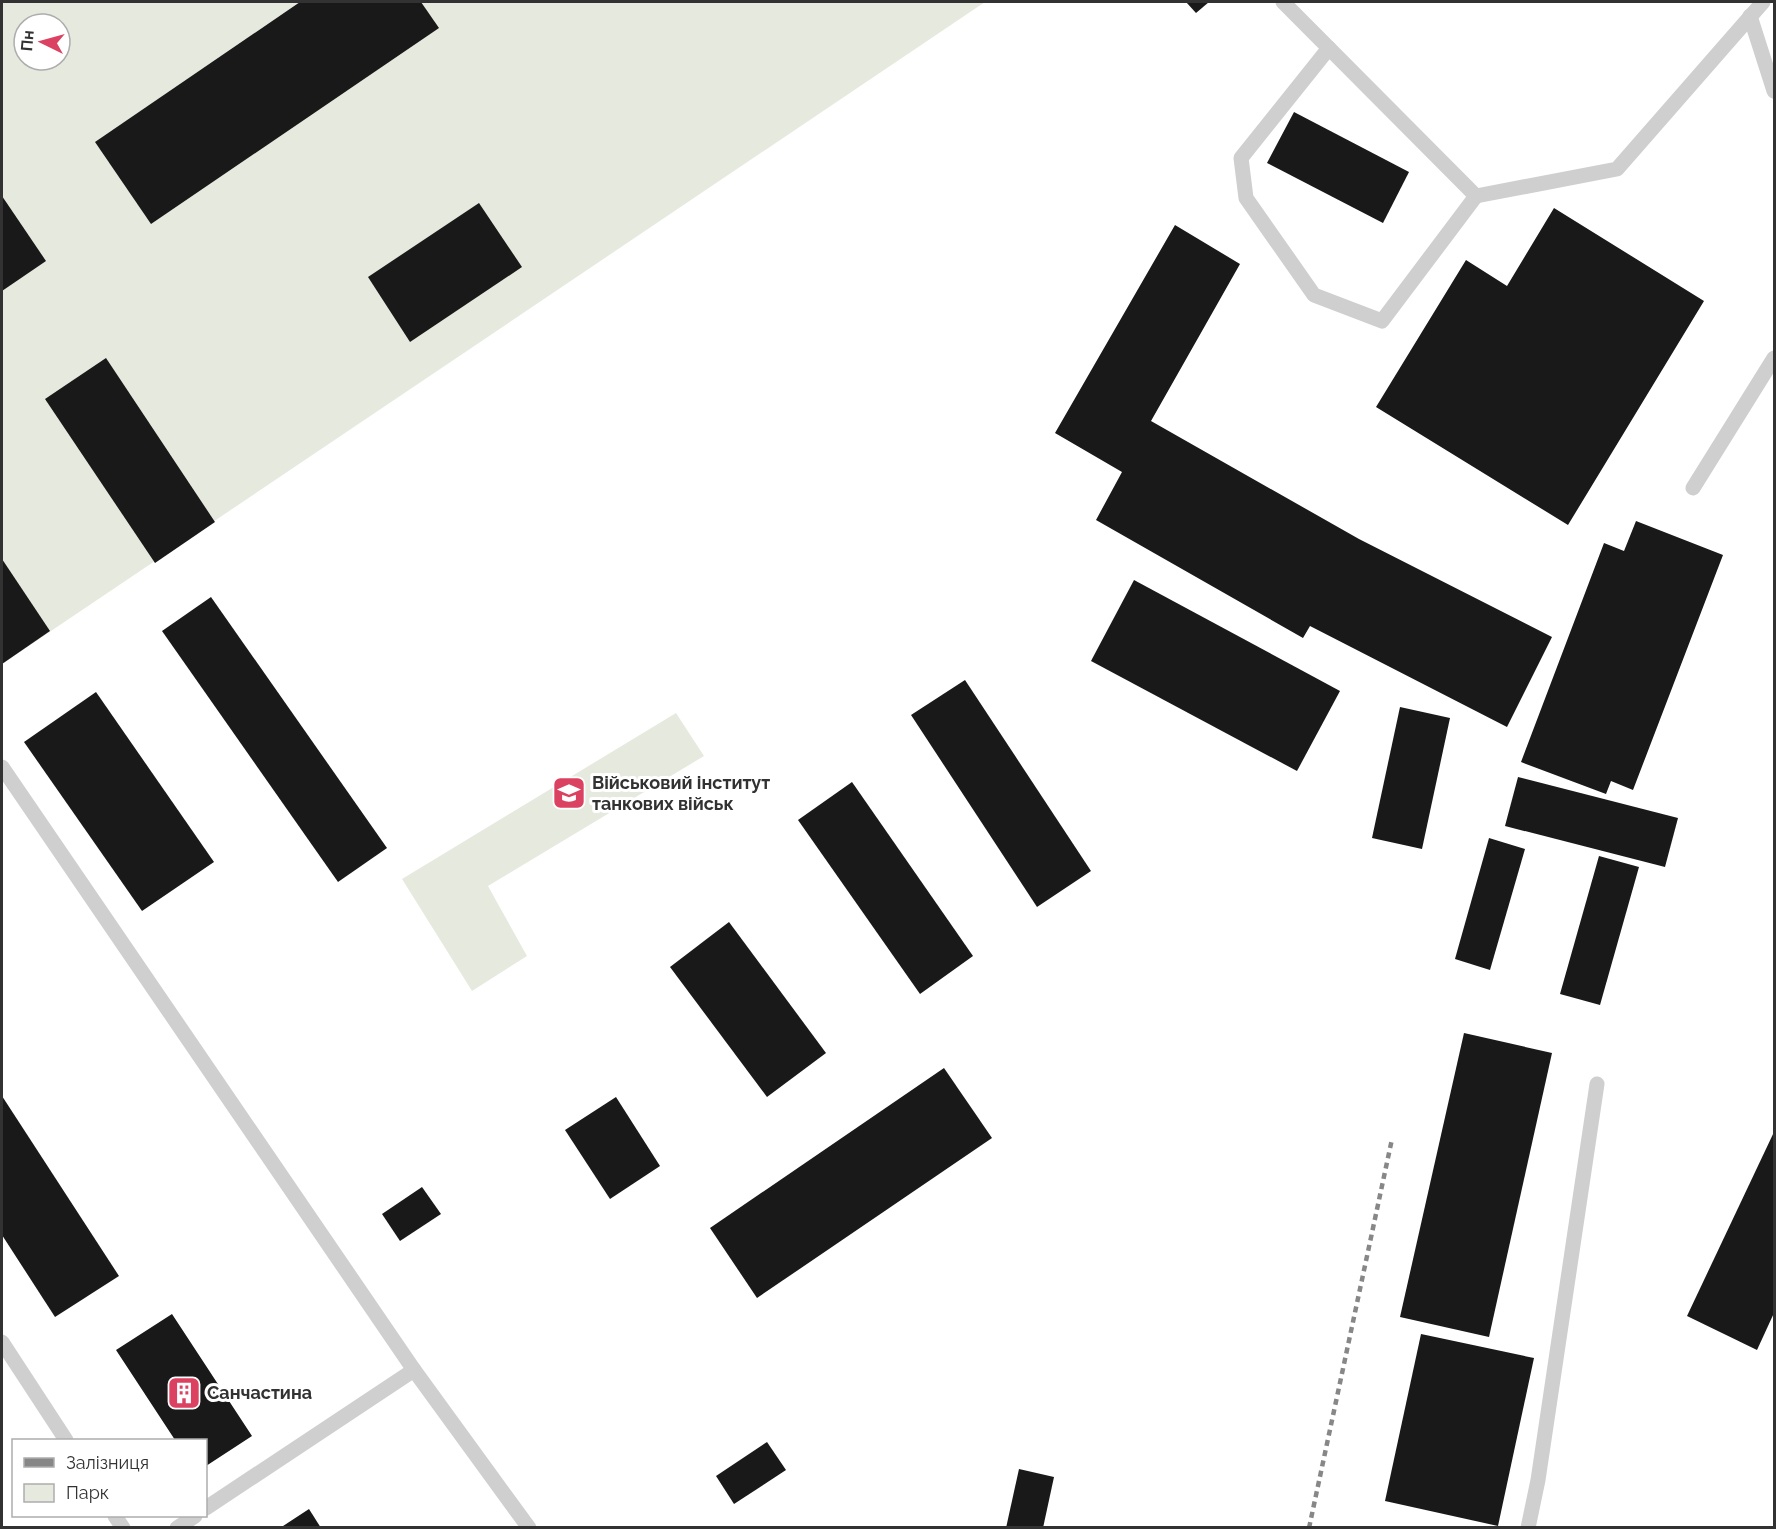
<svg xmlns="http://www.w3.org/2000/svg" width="1776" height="1529" font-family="Raleway,sans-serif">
<rect width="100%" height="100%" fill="#fff"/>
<g fill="#e6eade" fill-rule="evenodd">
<path d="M 2,2 L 985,2 L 2,664 ZM 24,24 L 60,24 L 60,60 L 24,60 Z"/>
<path d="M 676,713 L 704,756 L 488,886 L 527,956 L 472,991 L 402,879 Z"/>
</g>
<g fill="#191919">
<path d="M 300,2 L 421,2 L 439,28 L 151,224 L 95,142 Z"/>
<path d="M 1186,2 L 1209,2 L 1196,13 Z"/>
<path d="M 1294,112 L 1409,172 L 1383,223 L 1267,163 Z"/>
<path d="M 2,196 L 46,261 L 2,291 Z"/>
<path d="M 479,203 L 522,267 L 410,342 L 368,277 Z"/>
<path d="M 1554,208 L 1704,301 L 1568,525 L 1376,407 L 1466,260 L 1507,286 Z"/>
<path d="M 1175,225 L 1240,264 L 1151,421 L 1359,539 L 1552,637 L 1507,727 L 1310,626 L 1303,638 L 1096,520 L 1122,472 L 1055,433 Z"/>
<path d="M 106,358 L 215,522 L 155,563 L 45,399 Z"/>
<path d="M 1636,521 L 1723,555 L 1633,790 L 1611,781 L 1606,794 L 1521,762 L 1604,543 L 1624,551 Z"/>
<path d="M 2,559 L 50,631 L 2,664 Z"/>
<path d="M 1134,580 L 1340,691 L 1297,771 L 1091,661 Z"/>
<path d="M 211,597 L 387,848 L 338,882 L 162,631 Z"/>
<path d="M 965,680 L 1091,871 L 1037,907 L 911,715 Z"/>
<path d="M 96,692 L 214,862 L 142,911 L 24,742 Z"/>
<path d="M 1400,707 L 1450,718 L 1422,849 L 1372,838 Z"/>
<path d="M 1518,777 L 1678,818 L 1665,867 L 1505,826 Z"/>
<path d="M 852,782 L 973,956 L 920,994 L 798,820 Z"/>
<path d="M 1489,838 L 1525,849 L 1490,970 L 1455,959 Z"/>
<path d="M 1599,856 L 1639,867 L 1600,1005 L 1560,994 Z"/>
<path d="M 729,922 L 826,1053 L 767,1097 L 670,967 Z"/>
<path d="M 1464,1033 L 1552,1053 L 1489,1337 L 1400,1317 Z"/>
<path d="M 944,1068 L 992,1138 L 757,1298 L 710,1228 Z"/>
<path d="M 2,1096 L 119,1276 L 55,1317 L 2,1235 Z"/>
<path d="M 616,1097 L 660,1166 L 610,1199 L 565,1130 Z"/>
<path d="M 1774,1132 L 1774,1313 L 1757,1350 L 1687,1316 Z"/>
<path d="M 422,1187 L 441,1214 L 400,1241 L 382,1214 Z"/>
<path d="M 172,1314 L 252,1436 L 206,1466 L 206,1440 L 175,1440 L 116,1350 Z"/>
<path d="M 1421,1334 L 1534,1358 L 1498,1526 L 1385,1501 Z"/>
<path d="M 767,1442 L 786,1470 L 734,1504 L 716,1476 Z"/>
<path d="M 1019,1469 L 1054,1477 L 1043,1528 L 1006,1528 Z"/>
<path d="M 309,1509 L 321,1528 L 280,1528 Z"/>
</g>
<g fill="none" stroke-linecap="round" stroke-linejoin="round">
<g stroke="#cfcfcf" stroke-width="15">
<path d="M 1283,2 L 1476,196 L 1617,169 L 1763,2"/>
<path d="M 1750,16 L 1774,91"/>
<path d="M 1329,48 L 1241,158 L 1246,198 L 1314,295 L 1382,321 L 1476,196"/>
<path d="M 1693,488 L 1774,358"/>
<path d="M 2,767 L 414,1370 L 529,1528"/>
<path d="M 2,1342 L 66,1440"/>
<path d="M 206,1508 L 414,1370"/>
<path d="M 115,1516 L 123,1528"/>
<path d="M 177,1528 L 195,1516"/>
<path d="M 1528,1528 L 1538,1480 L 1597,1084"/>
</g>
<path stroke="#878787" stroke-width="4.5" stroke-dasharray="6 4.5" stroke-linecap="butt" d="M 1309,1528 L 1392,1139"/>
</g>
<defs>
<symbol id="university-square" viewBox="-11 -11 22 22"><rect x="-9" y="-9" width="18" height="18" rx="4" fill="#db4160" stroke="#fff"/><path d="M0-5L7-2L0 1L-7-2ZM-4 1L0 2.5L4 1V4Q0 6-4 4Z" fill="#fff"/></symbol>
<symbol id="building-square" viewBox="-11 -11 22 22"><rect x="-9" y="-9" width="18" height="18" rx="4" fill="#db4160" stroke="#fff"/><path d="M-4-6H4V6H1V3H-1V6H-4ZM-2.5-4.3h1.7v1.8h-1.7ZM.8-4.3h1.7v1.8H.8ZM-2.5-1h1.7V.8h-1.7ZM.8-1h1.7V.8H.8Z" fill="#fff"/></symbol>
</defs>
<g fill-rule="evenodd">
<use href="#university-square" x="550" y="774" width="38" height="38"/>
<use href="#building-square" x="165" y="1374" width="38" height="38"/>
</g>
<g text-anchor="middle" stroke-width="6" stroke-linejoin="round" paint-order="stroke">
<g font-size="18" font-weight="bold" fill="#323232" stroke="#fff" text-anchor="start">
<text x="592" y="789">Військовий інститут<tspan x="592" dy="21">танкових військ</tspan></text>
<text x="207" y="1399">Санчастина</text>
</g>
</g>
<rect width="1776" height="1529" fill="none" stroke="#323232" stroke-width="6"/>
<rect x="12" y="1439" width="195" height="78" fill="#ffffff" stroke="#adadad" stroke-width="1.5"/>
<rect x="24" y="1458" width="30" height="9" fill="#878787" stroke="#adadad" stroke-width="1.5"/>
<text x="66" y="1469" font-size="18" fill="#323232">Залізниця</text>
<rect x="24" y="1484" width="30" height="18" fill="#e6eade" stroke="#adadad" stroke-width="1.5"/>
<text x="66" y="1499" font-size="18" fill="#323232">Парк</text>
<g transform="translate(42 42) rotate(275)"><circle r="28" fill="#ffffff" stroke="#adadad" stroke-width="1.5"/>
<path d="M0-4.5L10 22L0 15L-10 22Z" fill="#db4160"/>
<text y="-9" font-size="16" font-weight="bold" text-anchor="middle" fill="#323232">Пн</text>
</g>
</svg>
